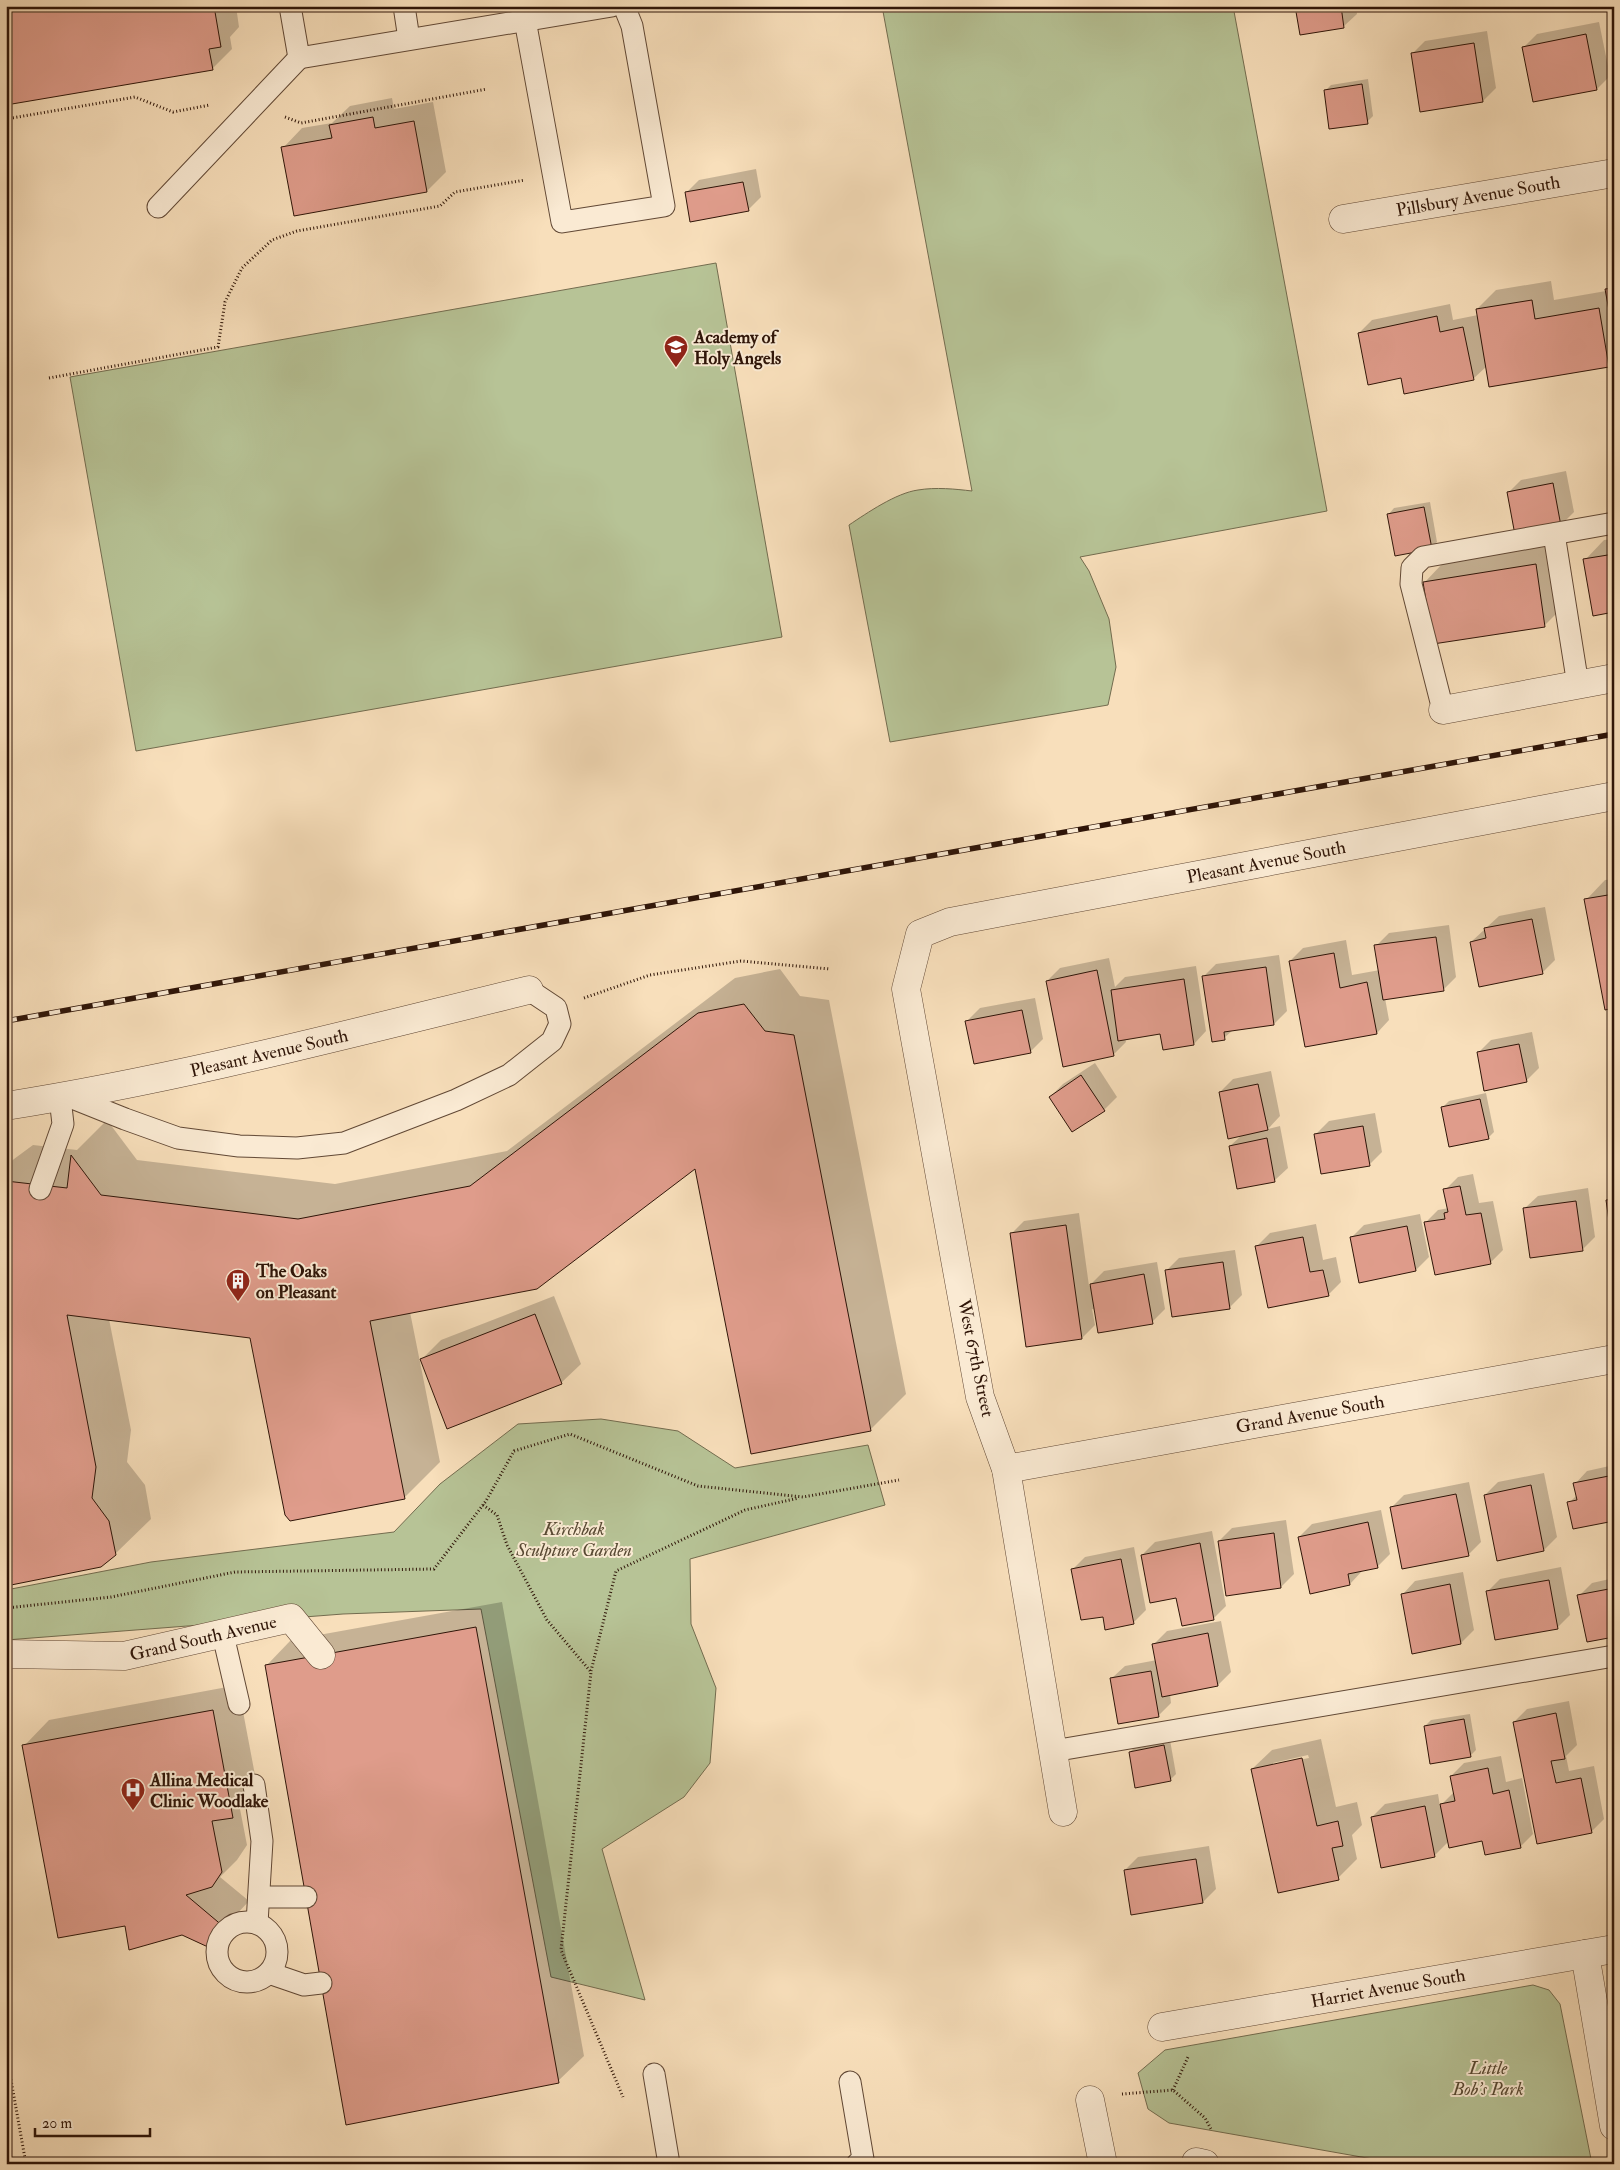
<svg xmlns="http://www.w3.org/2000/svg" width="1620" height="2170" font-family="'IM FELL Double Pica',serif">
<rect width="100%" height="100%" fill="#f8dfbb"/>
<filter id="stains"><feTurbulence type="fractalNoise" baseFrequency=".004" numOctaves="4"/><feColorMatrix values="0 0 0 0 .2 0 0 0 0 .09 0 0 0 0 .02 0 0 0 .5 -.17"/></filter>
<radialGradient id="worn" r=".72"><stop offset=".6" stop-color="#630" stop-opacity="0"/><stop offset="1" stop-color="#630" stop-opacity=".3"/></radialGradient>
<g fill="#b7c396" stroke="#736c4f">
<path d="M 882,6 L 1233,6 L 1327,511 L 1080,557 L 1089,571 L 1109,619 L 1116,667 L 1108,705 L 890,742 L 849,525 C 867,513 896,493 918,490 C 936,487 955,489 972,491 Z"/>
<path d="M 716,263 L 782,637 L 136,751 L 70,377 Z"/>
<path d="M 601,1419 L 678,1431 L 735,1468 L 868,1445 L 885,1505 L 690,1559 L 691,1624 L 716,1688 L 710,1763 L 684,1797 L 602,1849 L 645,2000 L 551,1977 L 481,1609 L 343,1614 L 6,1640 L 6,1590 L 151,1562 L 394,1532 L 440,1484 L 518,1424 Z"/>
<path d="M 1533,1985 L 1549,1990 L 1560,2004 L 1592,2164 L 1401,2164 L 1169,2123 L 1148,2109 L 1138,2073 L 1165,2050 Z"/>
</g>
<g fill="#0003" fill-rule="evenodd">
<path d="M 6,6 L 236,6 L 239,27 L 230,37 L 232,49 L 212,69 Z"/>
<path d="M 1297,6 L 1356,6 L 1357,14 L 1344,26 Z"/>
<path d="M 1599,22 L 1610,76 L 1597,89 L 1534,101 L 1524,47 L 1537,34 Z"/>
<path d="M 1487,31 L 1496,88 L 1483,101 L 1412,54 L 1425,41 Z"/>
<path d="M 1368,79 L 1373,116 L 1367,122 L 1325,91 L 1331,85 Z"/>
<path d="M 392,98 L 394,109 L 433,102 L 446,172 L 427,191 L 283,148 L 302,128 L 332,123 L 350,106 Z"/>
<path d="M 756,169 L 761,197 L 748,210 L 686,193 L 699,180 Z"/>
<path d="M 1551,281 L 1554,300 L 1606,291 L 1614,282 L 1614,361 L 1609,366 L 1487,366 L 1473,379 L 1402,377 L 1359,333 L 1372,320 L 1450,304 L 1453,320 L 1478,315 L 1477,309 L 1496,290 Z"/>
<path d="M 1566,471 L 1574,512 L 1561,525 L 1508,493 L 1521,480 Z"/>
<path d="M 1430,502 L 1437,542 L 1431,548 L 1388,515 L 1394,508 Z"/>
<path d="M 1614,539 L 1614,611 L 1585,560 L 1604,540 Z"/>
<path d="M 1555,545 L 1564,606 L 1545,625 L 1424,583 L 1443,563 Z"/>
<path d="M 1614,879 L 1614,1007 L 1586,900 L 1605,880 Z"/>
<path d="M 1545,907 L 1555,960 L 1542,973 L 1471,942 L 1499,916 Z"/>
<path d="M 1449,925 L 1456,977 L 1443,990 L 1385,998 L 1389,1020 L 1377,1033 L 1290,961 L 1303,948 L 1346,940 L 1352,975 L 1380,970 L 1376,946 L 1389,933 Z"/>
<path d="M 1279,955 L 1287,1011 L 1274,1024 L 1233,1030 L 1224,1038 L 1203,977 L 1216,964 Z"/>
<path d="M 1109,958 L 1115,987 L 1125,977 L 1196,966 L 1206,1031 L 1194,1044 L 1161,1033 L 1125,1038 L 1126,1042 L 1113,1055 L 1047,981 L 1060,968 Z"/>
<path d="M 780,969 L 800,996 L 829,1000 L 906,1394 L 870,1430 L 696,1167 L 410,1312 L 440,1462 L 404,1498 L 251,1337 L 109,1319 L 131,1430 L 127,1462 L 145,1485 L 151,1519 L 115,1554 L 6,1584 L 6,1166 L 14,1159 L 33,1145 L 77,1150 L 107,1120 L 137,1160 L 335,1184 L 507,1151 L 735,978 Z"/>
<path d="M 1035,998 L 1043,1039 L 1030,1052 L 967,1021 L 980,1008 Z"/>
<path d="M 1532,1032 L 1539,1068 L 1526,1081 L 1478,1053 L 1491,1040 Z"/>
<path d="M 1095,1063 L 1117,1097 L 1104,1110 L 1072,1130 L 1050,1097 L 1063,1084 Z"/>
<path d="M 1271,1071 L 1280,1116 L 1268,1129 L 1280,1126 L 1288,1168 L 1275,1180 L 1230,1146 L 1242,1135 L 1220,1092 L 1233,1079 Z"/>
<path d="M 1486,1093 L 1494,1132 L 1488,1138 L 1443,1107 L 1449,1101 Z"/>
<path d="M 1375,1113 L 1382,1152 L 1369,1165 L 1316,1134 L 1329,1121 Z"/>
<path d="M 1473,1174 L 1479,1203 L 1493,1201 L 1503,1250 L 1490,1263 L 1425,1223 L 1438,1210 L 1449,1208 L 1445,1190 L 1458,1177 Z"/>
<path d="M 1588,1188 L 1595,1237 L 1582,1250 L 1525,1208 L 1538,1196 Z"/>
<path d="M 1614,1194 L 1614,1241 L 1607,1201 Z"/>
<path d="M 1079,1213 L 1089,1286 L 1104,1271 L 1157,1262 L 1165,1309 L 1152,1322 L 1092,1309 L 1095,1325 L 1082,1338 L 1027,1346 L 1011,1234 L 1024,1221 Z"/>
<path d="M 1420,1214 L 1429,1257 L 1416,1270 L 1351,1238 L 1364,1225 Z"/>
<path d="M 1316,1224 L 1323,1260 L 1336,1257 L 1341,1282 L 1328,1295 L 1257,1246 L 1270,1233 Z"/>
<path d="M 1235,1250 L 1242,1295 L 1229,1308 L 1166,1271 L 1179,1258 Z"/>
<path d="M 554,1296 L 581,1364 L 561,1383 L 422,1359 L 441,1340 Z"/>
<path d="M 1614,1465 L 1614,1519 L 1569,1503 L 1577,1495 L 1575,1484 L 1587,1471 Z"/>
<path d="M 1544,1473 L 1557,1537 L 1544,1550 L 1485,1495 L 1498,1482 Z"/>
<path d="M 1469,1482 L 1481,1542 L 1468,1555 L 1391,1508 L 1404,1495 Z"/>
<path d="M 1381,1510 L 1390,1554 L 1377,1567 L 1363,1570 L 1350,1584 L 1299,1537 L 1312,1524 Z"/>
<path d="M 1286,1520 L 1294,1574 L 1281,1587 L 1219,1541 L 1232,1528 Z"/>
<path d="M 1212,1531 L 1226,1606 L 1213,1619 L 1177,1597 L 1142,1555 L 1155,1542 Z"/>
<path d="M 1134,1547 L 1146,1610 L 1133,1623 L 1104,1615 L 1072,1570 L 1085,1557 Z"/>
<path d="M 1561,1567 L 1570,1615 L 1557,1628 L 1487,1592 L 1500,1579 Z"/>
<path d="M 1463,1572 L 1474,1630 L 1461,1643 L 1403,1594 L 1415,1581 Z"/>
<path d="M 1614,1578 L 1614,1635 L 1579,1596 L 1592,1583 Z"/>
<path d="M 502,1602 L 584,2056 L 558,2081 L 266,1666 L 291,1640 Z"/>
<path d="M 1221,1621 L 1231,1672 L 1218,1685 L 1170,1694 L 1171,1703 L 1158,1716 L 1112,1678 L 1125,1666 L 1157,1660 L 1154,1644 L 1167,1631 Z"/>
<path d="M 238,1685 L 258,1791 L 240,1809 L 247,1845 L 237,1860 L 220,1877 L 249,1901 L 208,1945 L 182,1933 L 126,1924 L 24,1746 L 49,1720 Z"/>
<path d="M 1569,1701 L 1577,1745 L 1566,1756 L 1569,1771 L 1594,1766 L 1604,1819 L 1591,1832 L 1538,1842 L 1514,1722 L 1527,1709 Z"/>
<path d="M 1470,1714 L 1476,1750 L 1470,1756 L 1425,1726 L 1431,1720 Z"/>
<path d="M 1321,1739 L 1336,1807 L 1357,1802 L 1362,1825 L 1352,1835 L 1357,1859 L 1338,1878 L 1252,1769 L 1272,1750 ZM 1308,1755 L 1309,1758 L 1273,1765 L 1273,1763 Z"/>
<path d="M 1170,1740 L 1176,1774 L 1170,1780 L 1130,1752 L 1136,1746 Z"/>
<path d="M 1501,1756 L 1506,1782 L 1522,1778 L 1533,1834 L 1520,1847 L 1483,1840 L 1449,1841 L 1434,1856 L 1372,1817 L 1385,1804 L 1438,1794 L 1440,1806 L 1454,1792 L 1451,1776 L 1464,1763 Z"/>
<path d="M 1209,1846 L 1216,1889 L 1203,1902 L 1125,1870 L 1138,1857 Z"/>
</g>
<g fill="#df9c8b" stroke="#2f1508">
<path d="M 6,6 L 214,6 L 221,47 L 209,49 L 213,70 L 6,105 Z"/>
<path d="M 1295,6 L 1341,6 L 1344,28 L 1300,35 Z"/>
<path d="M 1586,34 L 1597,90 L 1533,102 L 1522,47 Z"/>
<path d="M 1474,43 L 1483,102 L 1420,112 L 1411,53 Z"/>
<path d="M 1362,84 L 1368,124 L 1329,129 L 1324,90 Z"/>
<path d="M 373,117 L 375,128 L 414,121 L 427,192 L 294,216 L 281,147 L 332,138 L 329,125 Z"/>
<path d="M 743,182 L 749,211 L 690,222 L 685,192 Z"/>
<path d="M 1614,288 L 1614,338 L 1605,289 Z"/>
<path d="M 1532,300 L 1535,319 L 1599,308 L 1609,367 L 1489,387 L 1476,309 Z"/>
<path d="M 1437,316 L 1440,332 L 1463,327 L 1474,380 L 1404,394 L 1401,378 L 1368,385 L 1358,333 Z"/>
<path d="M 1553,483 L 1561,526 L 1515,535 L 1507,492 Z"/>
<path d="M 1424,507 L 1432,549 L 1395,556 L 1387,514 Z"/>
<path d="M 1614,554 L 1614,612 L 1593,616 L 1583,559 Z"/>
<path d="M 1536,564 L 1545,627 L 1433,644 L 1423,582 Z"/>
<path d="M 1614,894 L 1614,1008 L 1605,1010 L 1584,899 Z"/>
<path d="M 1532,919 L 1543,974 L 1479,987 L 1470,942 L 1486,938 L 1484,928 Z"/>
<path d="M 1436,937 L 1444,991 L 1383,1000 L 1374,945 Z"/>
<path d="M 1334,953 L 1340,988 L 1367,982 L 1377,1034 L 1305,1047 L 1289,961 Z"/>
<path d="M 1266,967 L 1274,1025 L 1224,1032 L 1225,1040 L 1212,1042 L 1202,976 Z"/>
<path d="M 1097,970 L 1114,1056 L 1063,1067 L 1046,981 Z"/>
<path d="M 1184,979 L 1194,1045 L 1163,1050 L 1160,1034 L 1118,1041 L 1111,990 Z"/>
<path d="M 744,1004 L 765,1031 L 794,1035 L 871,1431 L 751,1454 L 695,1169 L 537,1289 L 370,1321 L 405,1499 L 290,1521 L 285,1515 L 250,1338 L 67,1315 L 96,1467 L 92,1498 L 109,1521 L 116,1555 L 101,1567 L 6,1586 L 6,1181 L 67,1188 L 71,1155 L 101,1195 L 298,1219 L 470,1186 L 698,1013 Z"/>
<path d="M 1022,1010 L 1031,1053 L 974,1064 L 965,1021 Z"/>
<path d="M 1519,1044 L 1527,1082 L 1484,1091 L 1477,1052 Z"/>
<path d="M 1081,1075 L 1105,1111 L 1072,1132 L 1049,1097 Z"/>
<path d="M 1258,1084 L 1268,1130 L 1228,1139 L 1219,1092 Z"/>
<path d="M 1480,1099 L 1489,1139 L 1449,1147 L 1441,1107 Z"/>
<path d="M 1363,1126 L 1370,1166 L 1321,1174 L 1314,1134 Z"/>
<path d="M 1267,1138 L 1275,1182 L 1237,1189 L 1229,1146 Z"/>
<path d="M 1460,1186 L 1466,1215 L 1481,1213 L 1491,1264 L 1435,1275 L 1424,1222 L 1445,1219 L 1444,1213 L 1448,1212 L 1443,1189 Z"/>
<path d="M 1614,1199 L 1614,1242 L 1612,1243 L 1606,1200 Z"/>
<path d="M 1576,1201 L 1583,1251 L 1530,1258 L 1523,1208 Z"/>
<path d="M 1066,1225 L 1082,1339 L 1026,1347 L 1010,1233 Z"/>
<path d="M 1407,1226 L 1416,1271 L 1359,1283 L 1350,1237 Z"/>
<path d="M 1303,1237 L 1310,1272 L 1323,1270 L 1329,1296 L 1268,1308 L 1255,1246 Z"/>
<path d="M 1223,1262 L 1230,1309 L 1172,1317 L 1165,1270 Z"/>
<path d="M 1144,1274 L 1153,1324 L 1098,1333 L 1090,1284 Z"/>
<path d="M 535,1314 L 562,1384 L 447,1429 L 420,1359 Z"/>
<path d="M 1614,1475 L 1614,1521 L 1573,1529 L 1567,1502 L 1577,1500 L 1573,1483 Z"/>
<path d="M 1531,1485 L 1544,1551 L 1497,1561 L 1484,1495 Z"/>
<path d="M 1456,1494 L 1469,1556 L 1402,1569 L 1390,1507 Z"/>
<path d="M 1368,1522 L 1378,1568 L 1348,1574 L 1350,1585 L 1310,1594 L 1298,1537 Z"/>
<path d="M 1274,1533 L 1281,1588 L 1226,1596 L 1218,1541 Z"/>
<path d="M 1200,1543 L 1214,1620 L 1182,1626 L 1176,1598 L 1150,1603 L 1141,1555 Z"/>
<path d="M 1121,1559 L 1134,1624 L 1105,1630 L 1103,1617 L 1081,1620 L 1071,1569 Z"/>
<path d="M 1549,1580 L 1558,1629 L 1495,1640 L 1486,1591 Z"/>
<path d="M 1450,1584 L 1461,1644 L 1412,1654 L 1401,1594 Z"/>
<path d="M 1614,1588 L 1614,1637 L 1587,1642 L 1577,1595 Z"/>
<path d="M 476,1627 L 559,2083 L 346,2125 L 265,1665 Z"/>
<path d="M 1208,1633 L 1218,1686 L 1162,1697 L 1152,1644 Z"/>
<path d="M 1151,1671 L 1159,1717 L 1118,1724 L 1110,1678 Z"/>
<path d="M 213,1710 L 233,1818 L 212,1821 L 222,1872 L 212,1887 L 186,1895 L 224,1927 L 208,1947 L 182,1935 L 129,1950 L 125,1926 L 58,1938 L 22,1745 Z"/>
<path d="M 1556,1713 L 1565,1759 L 1551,1761 L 1556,1783 L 1581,1778 L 1592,1833 L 1537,1844 L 1513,1722 Z"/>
<path d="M 1464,1719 L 1471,1757 L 1430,1764 L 1424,1726 Z"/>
<path d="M 1164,1745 L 1171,1781 L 1135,1788 L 1129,1752 Z"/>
<path d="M 1302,1758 L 1317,1826 L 1338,1821 L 1343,1846 L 1332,1848 L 1339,1880 L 1278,1893 L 1251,1769 Z"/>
<path d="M 1488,1768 L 1493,1794 L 1509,1790 L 1521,1848 L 1485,1855 L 1482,1841 L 1449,1848 L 1440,1804 L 1455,1801 L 1450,1776 Z"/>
<path d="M 1425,1806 L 1435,1857 L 1381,1868 L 1371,1817 Z"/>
<path d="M 1196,1859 L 1203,1903 L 1131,1915 L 1124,1870 Z"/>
</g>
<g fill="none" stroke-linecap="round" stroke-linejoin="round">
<defs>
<g id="lane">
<path d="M 290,6 L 299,58 L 612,6"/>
<path d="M 404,6 L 409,39"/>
<path d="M 525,20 L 562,222 L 664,206 L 632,26 L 624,6"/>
<path d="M 158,207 L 299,58"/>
<path d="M 1554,534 L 1578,685"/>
<path d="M 1443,710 L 1411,584 L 1412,568 L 1423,557 L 1614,523"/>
<path d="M 70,1097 L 125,1119 L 178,1138 L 239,1146 L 297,1148 L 344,1143 L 456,1100 L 509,1075 L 552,1041 L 560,1024 L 556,1008 L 529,990"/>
<path d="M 40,1189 L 63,1124 L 60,1098"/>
<path d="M 223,1635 L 239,1704"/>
<path d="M 1053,1751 L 1614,1656"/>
<path d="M 254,1785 L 262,1841 L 257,1923"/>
<path d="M 259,1897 L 306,1897"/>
<circle cx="247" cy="1952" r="30"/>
<path d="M 269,1973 L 304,1985 L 321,1983"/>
<path d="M 654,2074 L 669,2164"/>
<path d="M 850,2082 L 863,2159 L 857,2164"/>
</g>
<g id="street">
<path d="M 1343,219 L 1614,173"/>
<path d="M 1443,710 L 1614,678"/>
<path d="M 6,1106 C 183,1078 356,1032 529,990"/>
<path d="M 1006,1469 L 1614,1359"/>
<path d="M 6,1654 L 124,1656 L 291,1618 L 321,1655"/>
<path d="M 1063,1812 L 1006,1469 L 980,1397 L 906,989 L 920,934 L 950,922 L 1614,796"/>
<path d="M 1585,1954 L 1614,2126"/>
<path d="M 1162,2027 L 1614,1949"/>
<path d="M 1090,2100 L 1103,2164"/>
<path d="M 1196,2162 L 1205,2164"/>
</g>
</defs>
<use href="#lane" stroke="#614835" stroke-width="23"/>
<use href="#street" stroke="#614835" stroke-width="29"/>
<g stroke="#2f1508" stroke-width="3" stroke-dasharray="1 2.5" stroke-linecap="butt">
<path d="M 285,117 L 301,123 L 487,89"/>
<path d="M 6,119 L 135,97 L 173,112 L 210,105"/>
<path d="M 49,378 L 218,347 L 225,302 L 242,268 L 272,240 L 297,231 L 440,206 L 455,192 L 525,180"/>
<path d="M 584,998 L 650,975 L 741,961 L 830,969"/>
<path d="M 483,1505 L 497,1515 L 507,1545 L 547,1620 L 591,1672 L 561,1950 L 623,2097"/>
<path d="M 6,1608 L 111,1597 L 235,1572 L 434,1569 L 486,1501 L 514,1451 L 570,1434 L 698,1486 L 803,1497 L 899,1480"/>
<path d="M 591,1671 L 616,1571 L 745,1510 L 799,1498"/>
<path d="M 6,2052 L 26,2164"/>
<path d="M 1173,2090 L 1188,2057"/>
<path d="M 1122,2094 L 1173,2090 L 1205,2118 L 1211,2129"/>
</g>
<use href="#lane" stroke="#faead3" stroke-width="21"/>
<use href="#street" stroke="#faead3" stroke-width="28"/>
<defs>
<path id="rail" d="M 6,1021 L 1614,734"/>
</defs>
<use href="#rail" stroke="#2f1508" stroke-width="5.5"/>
<use href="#rail" stroke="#faead3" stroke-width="4" stroke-dasharray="11" stroke-linecap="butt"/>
</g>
<defs>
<symbol id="school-pin" viewBox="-11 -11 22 30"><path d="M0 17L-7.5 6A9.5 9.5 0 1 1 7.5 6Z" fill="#8f2418" stroke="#faead3"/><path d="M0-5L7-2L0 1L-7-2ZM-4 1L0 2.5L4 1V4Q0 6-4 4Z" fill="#fff"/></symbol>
<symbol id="building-pin" viewBox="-11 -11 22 30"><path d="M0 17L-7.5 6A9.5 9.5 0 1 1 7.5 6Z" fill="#8f2418" stroke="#faead3"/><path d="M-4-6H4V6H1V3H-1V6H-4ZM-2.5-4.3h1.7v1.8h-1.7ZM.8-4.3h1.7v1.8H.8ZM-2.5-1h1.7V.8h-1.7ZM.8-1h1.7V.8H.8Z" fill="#fff"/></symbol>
<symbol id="hospital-pin" viewBox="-11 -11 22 30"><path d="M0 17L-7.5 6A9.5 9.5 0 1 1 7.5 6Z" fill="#8f2418" stroke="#faead3"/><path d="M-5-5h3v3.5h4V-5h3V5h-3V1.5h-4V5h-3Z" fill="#fff"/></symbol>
</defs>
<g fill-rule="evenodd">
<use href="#school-pin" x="662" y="333" width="28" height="38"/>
<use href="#building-pin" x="224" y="1267" width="28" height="38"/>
<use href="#hospital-pin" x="119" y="1776" width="28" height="38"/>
</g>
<g text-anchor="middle" stroke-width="4" stroke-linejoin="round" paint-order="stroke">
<g font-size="18" fill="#2f1508" stroke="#faead3">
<text transform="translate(1478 196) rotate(-10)" y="6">Pillsbury Avenue South</text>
<text transform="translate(1266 862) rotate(-11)" y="6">Pleasant Avenue South</text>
<text transform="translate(269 1053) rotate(-13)" y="6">Pleasant Avenue South</text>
<text transform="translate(976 1358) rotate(78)" y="6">West 67th Street</text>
<text transform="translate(1310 1414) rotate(-10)" y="6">Grand Avenue South</text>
<text transform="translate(203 1638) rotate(-13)" y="6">Grand South Avenue</text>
<text transform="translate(1388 1988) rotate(-10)" y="6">Harriet Avenue South</text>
</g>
<g font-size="18" font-weight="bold" fill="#2f1508" stroke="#faead3" text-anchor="start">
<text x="694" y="343">Academy of<tspan x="694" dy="21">Holy Angels</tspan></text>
<text x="256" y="1277">The Oaks<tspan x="256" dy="21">on Pleasant</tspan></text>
<text x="150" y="1786">Allina Medical<tspan x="150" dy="21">Clinic Woodlake</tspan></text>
</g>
<g font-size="18" font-style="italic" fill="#584933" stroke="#faead3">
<text x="574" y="1535">Kirchbak<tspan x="574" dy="21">Sculpture Garden</tspan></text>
<text x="1488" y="2074">Little<tspan x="1488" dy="21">Bob's Park</tspan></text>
</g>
</g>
<rect width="1620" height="2170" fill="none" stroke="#f8dfbb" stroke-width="25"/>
<rect x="8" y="8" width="1605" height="2155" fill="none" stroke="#2f1508" stroke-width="2.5"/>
<rect x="12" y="12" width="1595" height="2145" fill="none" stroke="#2f1508"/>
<path d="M35 2128v8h115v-8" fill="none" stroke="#2f1508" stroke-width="2.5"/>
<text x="42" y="2128" font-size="15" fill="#2f1508" stroke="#faead3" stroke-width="4" paint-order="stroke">20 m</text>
<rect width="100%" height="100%" filter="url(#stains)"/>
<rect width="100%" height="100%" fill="url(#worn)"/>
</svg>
